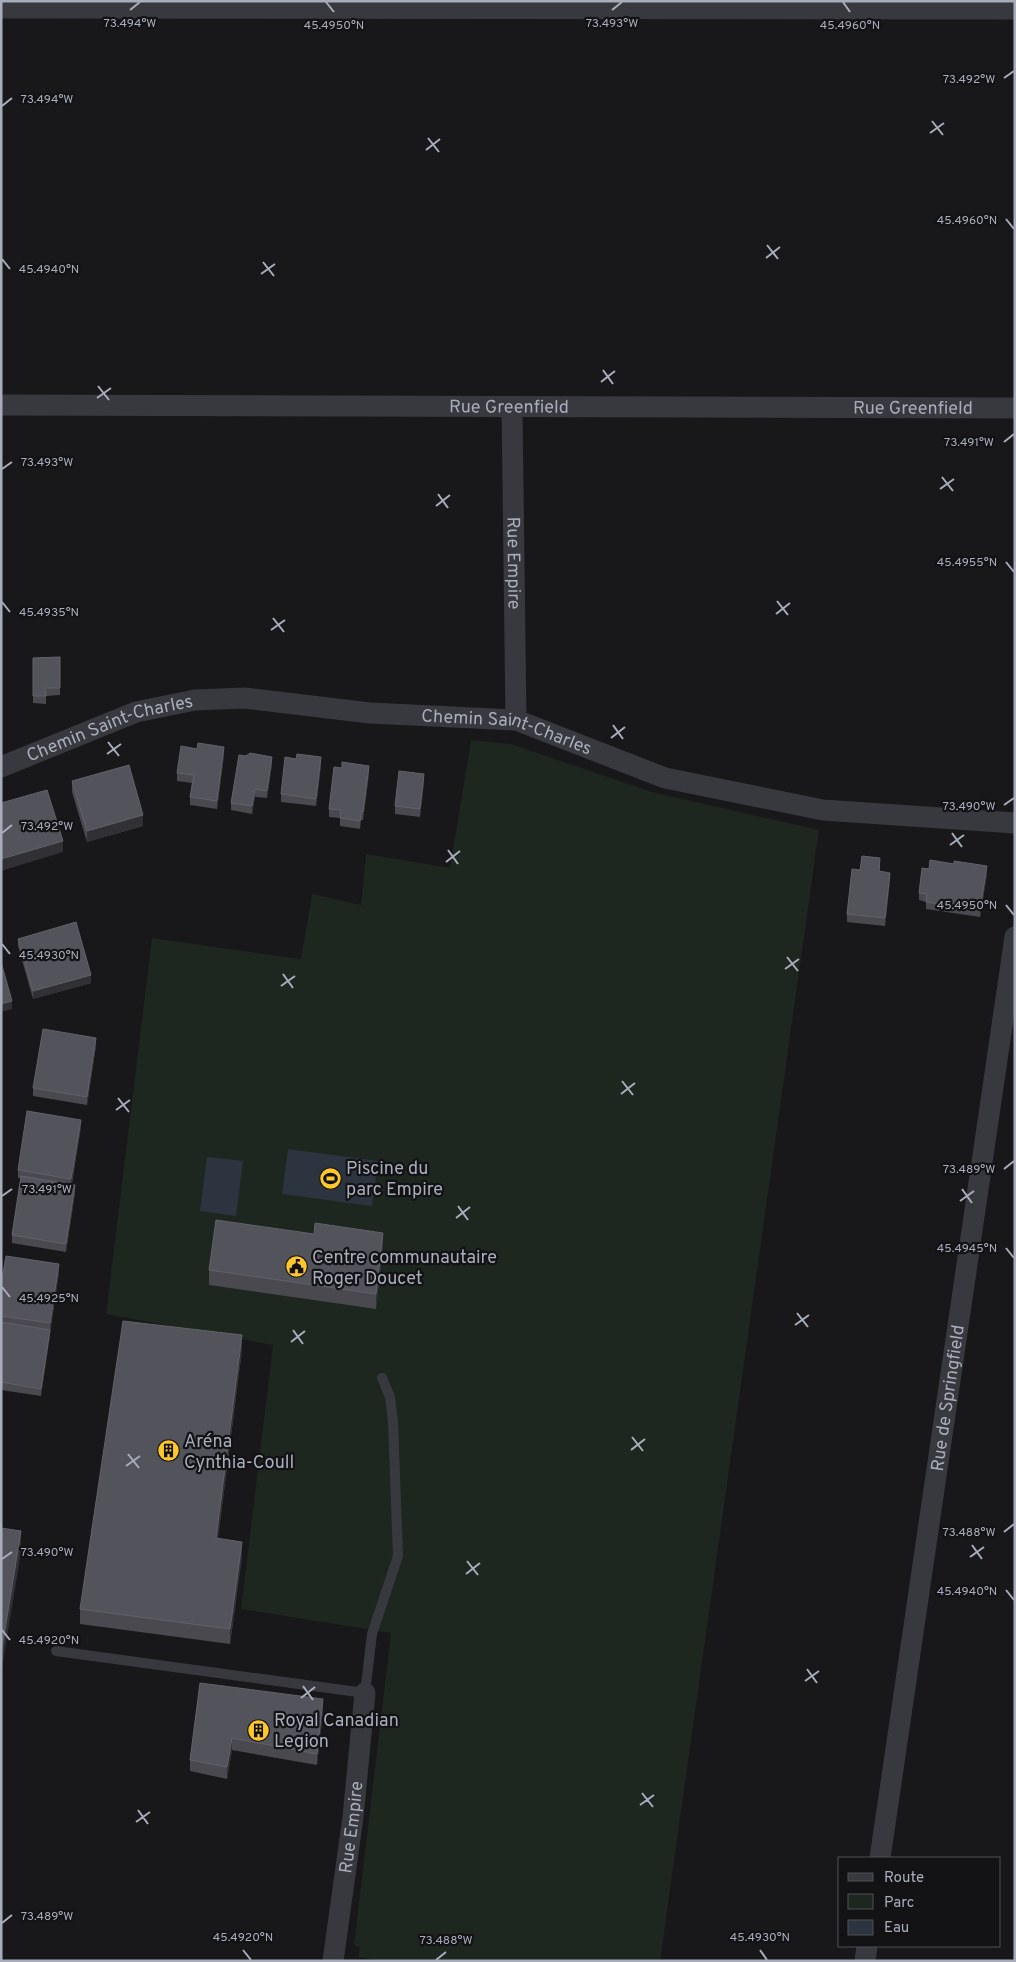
<svg xmlns="http://www.w3.org/2000/svg" width="1016" height="1962" font-family="Overpass,sans-serif">
<rect width="100%" height="100%" fill="#18171a"/>
<path fill="#1d261f" d="M 471,740 L 511,744 L 652,792 L 819,830 L 660,1961 L 383,1961 L 358,1957 L 360,1947 L 354,1945 L 391,1633 L 241,1609 L 273,1345 L 106,1314 L 152,938 L 301,959 L 312,894 L 361,905 L 366,854 L 450,868 Z"/>
<g fill="#2c353f">
<path d="M 288,1149 L 378,1161 L 372,1206 L 282,1194 Z"/>
<path d="M 207,1157 L 243,1161 L 236,1216 L 200,1211 Z"/>
</g>
<g fill="none" stroke-linecap="round" stroke-linejoin="round">
<path stroke="#38393f" stroke-width="10" d="M 56,1651 L 365,1693 L 372,1634 L 398,1556 L 393,1422 L 390,1397 L 382,1378"/>
<g stroke="#38393f" stroke-width="21">
<path d="M 1,8 L 1015,9"/>
<path id="s1" d="M 1,405 L 1015,408"/>
<path id="s2" d="M 512,407 L 516,720"/>
<path id="s3" d="M 1,767 L 136,712 L 195,700 L 245,698 L 370,713 L 516,720 L 665,778 L 823,810 L 1015,823"/>
<path id="s4" d="M 880,1858 L 1015,937"/>
<path id="s5" d="M 333,1961 L 353,1817 L 365,1693"/>
<path d="M 865,1961 L 867,1946"/>
</g>
</g>
<g fill="#49494f">
<path d="M 60,657 L 60,695 L 46,696 L 46,704 L 33,703 L 33,658 Z"/>
<path d="M 224,755 L 217,809 L 190,805 L 190,797 L 192,783 L 177,781 L 177,773 Z"/>
<path d="M 246,756 L 272,764 L 267,798 L 255,797 L 252,814 L 231,810 L 231,803 Z"/>
<path d="M 321,765 L 316,806 L 281,802 L 281,794 Z"/>
<path d="M 369,774 L 363,820 L 361,820 L 360,829 L 340,826 L 340,818 L 329,817 L 329,809 Z"/>
<path d="M 72,781 L 143,826 L 87,842 L 72,792 Z"/>
<path d="M 424,782 L 420,817 L 395,814 L 395,806 Z"/>
<path d="M 954,864 L 987,874 L 980,917 L 926,909 L 926,902 L 919,900 L 919,893 L 929,869 Z"/>
<path d="M 880,866 L 879,871 L 890,880 L 885,926 L 847,922 L 847,914 L 860,870 Z"/>
<path d="M 18,939 L 91,983 L 33,999 L 18,946 Z"/>
<path d="M 96,1046 L 87,1105 L 33,1096 L 33,1088 Z"/>
<path d="M 81,1127 L 72,1184 L 75,1193 L 66,1252 L 12,1243 L 12,1235 L 21,1178 L 18,1178 L 18,1170 Z"/>
<path d="M 383,1248 L 376,1309 L 209,1285 L 209,1270 Z"/>
<path d="M 59,1272 L 41,1396 L 1,1390 L 1,1285 Z"/>
<path d="M 242,1350 L 218,1538 L 242,1557 L 230,1644 L 80,1624 L 80,1609 Z"/>
<path d="M 200,1683 L 323,1711 L 317,1765 L 232,1750 L 227,1779 L 190,1771 L 190,1760 Z"/>
</g>
<g fill="#313135">
<path d="M 224,747 L 224,755 L 217,809 L 217,801 Z"/>
<path d="M 272,757 L 272,764 L 267,798 L 267,791 Z"/>
<path d="M 321,757 L 321,765 L 316,806 L 316,799 Z"/>
<path d="M 369,766 L 369,774 L 363,820 L 363,812 Z"/>
<path d="M 424,774 L 424,782 L 420,817 L 420,809 Z"/>
<path d="M 255,789 L 255,797 L 252,814 L 252,806 Z"/>
<path d="M 143,815 L 143,826 L 87,842 L 87,831 Z"/>
<path d="M 63,841 L 63,852 L 1,871 L 1,859 Z"/>
<path d="M 987,866 L 987,874 L 980,917 L 980,910 Z"/>
<path d="M 890,873 L 890,880 L 885,926 L 885,918 Z"/>
<path d="M 91,975 L 91,983 L 33,999 L 33,991 Z"/>
<path d="M 12,1001 L 12,1009 L 1,1012 L 1,1004 Z"/>
<path d="M 96,1038 L 96,1046 L 87,1105 L 87,1097 Z"/>
<path d="M 81,1120 L 81,1127 L 71,1186 L 71,1179 Z"/>
<path d="M 75,1185 L 75,1193 L 66,1252 L 66,1244 Z"/>
<path d="M 383,1233 L 383,1248 L 376,1309 L 376,1294 Z"/>
<path d="M 59,1264 L 59,1272 L 50,1331 L 50,1323 Z"/>
<path d="M 50,1330 L 50,1337 L 41,1396 L 41,1389 Z"/>
<path d="M 242,1335 L 242,1350 L 216,1553 L 216,1538 Z"/>
<path d="M 21,1531 L 21,1552 L 1,1674 L 1,1654 Z"/>
<path d="M 242,1542 L 242,1557 L 230,1644 L 230,1629 Z"/>
<path d="M 323,1699 L 323,1711 L 317,1765 L 317,1754 Z"/>
<path d="M 232,1738 L 232,1750 L 227,1779 L 227,1767 Z"/>
</g>
<g fill="#53545b" stroke="#61626a">
<path d="M 60,657 L 60,688 L 45,688 L 46,696 L 33,696 L 33,658 Z"/>
<path d="M 198,743 L 224,747 L 217,801 L 190,797 L 194,775 L 177,773 L 181,746 L 197,749 Z"/>
<path d="M 250,753 L 272,757 L 267,791 L 255,789 L 252,806 L 231,803 L 239,755 L 246,756 Z"/>
<path d="M 297,754 L 321,757 L 316,799 L 281,794 L 285,757 L 296,759 Z"/>
<path d="M 342,762 L 369,766 L 363,812 L 361,812 L 360,821 L 340,818 L 341,810 L 329,809 L 334,767 L 342,768 Z"/>
<path d="M 129,765 L 143,815 L 87,831 L 72,781 Z"/>
<path d="M 399,771 L 424,774 L 420,809 L 395,806 Z"/>
<path d="M 47,790 L 63,841 L 1,859 L 1,803 Z"/>
<path d="M 862,856 L 880,858 L 879,871 L 890,873 L 885,918 L 847,914 L 852,869 L 860,870 Z"/>
<path d="M 930,860 L 954,864 L 954,861 L 987,866 L 980,910 L 926,902 L 927,894 L 919,893 L 922,868 L 929,869 Z"/>
<path d="M 76,922 L 91,975 L 33,991 L 18,939 Z"/>
<path d="M 1,962 L 12,1001 L 1,1004 Z"/>
<path d="M 43,1029 L 96,1038 L 87,1097 L 33,1088 Z"/>
<path d="M 27,1111 L 81,1120 L 71,1179 L 18,1170 Z"/>
<path d="M 21,1176 L 75,1185 L 66,1244 L 12,1235 Z"/>
<path d="M 216,1220 L 314,1234 L 315,1223 L 383,1233 L 376,1294 L 209,1270 Z"/>
<path d="M 6,1256 L 59,1264 L 50,1323 L 1,1316 L 1,1285 Z"/>
<path d="M 123,1321 L 242,1335 L 216,1538 L 242,1542 L 230,1629 L 80,1609 Z"/>
<path d="M 1,1322 L 50,1330 L 41,1389 L 1,1382 Z"/>
<path d="M 1,1528 L 21,1531 L 1,1654 Z"/>
<path d="M 200,1683 L 323,1699 L 317,1754 L 232,1738 L 227,1767 L 190,1760 Z"/>
</g>
<path fill="none" stroke="#a8adbb" stroke-width="2" d="M 326,2 L 334,12M 843,2 L 850,12M 130,10 L 140,2M 612,10 L 622,2M 1004,78 L 1014,71M 2,106 L 12,98M 932,121 L 943,135M 930,133 L 944,123M 428,138 L 439,152M 426,150 L 440,139M 1006,219 L 1014,229M 767,245 L 778,259M 766,258 L 780,247M 2,259 L 10,269M 263,262 L 274,276M 261,274 L 275,264M 603,370 L 613,384M 601,382 L 615,371M 98,386 L 109,400M 97,398 L 111,388M 1004,442 L 1014,434M 2,469 L 12,462M 942,477 L 953,491M 940,489 L 954,479M 438,494 L 448,508M 436,506 L 450,495M 1006,562 L 1014,572M 777,601 L 788,615M 2,602 L 10,612M 776,614 L 790,603M 273,618 L 284,632M 271,630 L 285,620M 613,725 L 623,739M 611,738 L 625,727M 108,742 L 119,756M 107,754 L 121,744M 1004,805 L 1014,798M 2,833 L 12,825M 952,833 L 962,847M 950,845 L 964,835M 448,850 L 458,864M 446,862 L 460,851M 1006,905 L 1014,915M 2,944 L 10,954M 787,957 L 798,971M 785,969 L 799,959M 283,974 L 293,988M 281,986 L 295,976M 622,1081 L 633,1095M 621,1094 L 635,1083M 118,1098 L 129,1112M 116,1110 L 130,1100M 1004,1169 L 1014,1161M 962,1189 L 972,1203M 2,1196 L 12,1189M 960,1201 L 974,1191M 458,1206 L 468,1220M 456,1218 L 470,1207M 1006,1248 L 1014,1258M 2,1287 L 10,1297M 797,1313 L 808,1327M 795,1325 L 809,1315M 293,1330 L 303,1344M 291,1342 L 305,1331M 632,1437 L 643,1451M 631,1450 L 645,1439M 128,1454 L 139,1468M 126,1466 L 140,1456M 1004,1532 L 1014,1524M 972,1545 L 982,1559M 970,1557 L 984,1547M 2,1559 L 12,1552M 467,1561 L 478,1575M 466,1574 L 480,1563M 1006,1590 L 1014,1600M 2,1630 L 10,1640M 807,1669 L 817,1683M 805,1681 L 819,1671M 303,1686 L 313,1700M 301,1698 L 315,1687M 642,1793 L 653,1807M 640,1805 L 654,1795M 138,1810 L 148,1824M 136,1822 L 150,1812M 2,1923 L 12,1915M 243,1950 L 251,1960M 760,1950 L 767,1960M 436,1960 L 446,1952"/>
<defs>
<symbol id="stadium-disc" viewBox="-11 -11 22 22"><circle r="9.5" fill="#ffc82a" stroke="#131215"/><path d="M0-5a6.5 5 0 1 0 0 10a6.5 5 0 1 0 0-10ZM-3.5-1.8h7v3.6h-7Z" fill="#111"/></symbol>
<symbol id="civic-disc" viewBox="-11 -11 22 22"><circle r="9.5" fill="#ffc82a" stroke="#131215"/><path d="M-.6-6.5H3V-4.5H.6V-3L4-1V1h2V6H-6V1h2V-1L-.6-3ZM-1.2 2.5V6h2.4V2.5Z" fill="#111"/></symbol>
<symbol id="building-disc" viewBox="-11 -11 22 22"><circle r="9.5" fill="#ffc82a" stroke="#131215"/><path d="M-4-6H4V6H1V3H-1V6H-4ZM-2.5-4.3h1.7v1.8h-1.7ZM.8-4.3h1.7v1.8H.8ZM-2.5-1h1.7V.8h-1.7ZM.8-1h1.7V.8H.8Z" fill="#111"/></symbol>
</defs>
<g fill-rule="evenodd">
<use href="#stadium-disc" x="318" y="1166" width="25" height="25"/>
<use href="#civic-disc" x="284" y="1254" width="25" height="25"/>
<use href="#building-disc" x="156" y="1438" width="25" height="25"/>
<use href="#building-disc" x="246" y="1718" width="25" height="25"/>
</g>
<g text-anchor="middle" stroke-width="4.5" stroke-linejoin="round" paint-order="stroke">
<g font-size="18" fill="#a8adbb" stroke="#131215">
<text dy="6" stroke="none"><textPath href="#s1" startOffset="508">Rue Greenfield</textPath></text>
<text dy="6" stroke="none"><textPath href="#s1" startOffset="912">Rue Greenfield</textPath></text>
<text dy="6" stroke="none"><textPath href="#s2" startOffset="156">Rue Empire</textPath></text>
<text dy="6" stroke="none"><textPath href="#s3" startOffset="116">Chemin Saint-Charles</textPath></text>
<text dy="6" stroke="none"><textPath href="#s3" startOffset="521">Chemin Saint-Charles</textPath></text>
<text dy="6" stroke="none"><textPath href="#s4" startOffset="465">Rue de Springfield</textPath></text>
<text dy="6" stroke="none"><textPath href="#s5" startOffset="135">Rue Empire</textPath></text>
</g>
<g font-size="18" fill="#a8adbb" stroke="#131215" text-anchor="start">
<text x="346" y="1174">Piscine du<tspan x="346" dy="21">parc Empire</tspan></text>
<text x="312" y="1263">Centre communautaire<tspan x="312" dy="21">Roger Doucet</tspan></text>
<text x="184" y="1447">Aréna<tspan x="184" dy="21">Cynthia-Coull</tspan></text>
<text x="274" y="1726">Royal Canadian<tspan x="274" dy="21">Legion</tspan></text>
</g>
</g>
<g font-size="12" text-anchor="middle" fill="#a8adbb" stroke="#131215" stroke-width="4.5" stroke-linejoin="round" paint-order="stroke">
<text x="130" y="27">73.494°W</text>
<text x="612" y="27">73.493°W</text>
<text x="334" y="29">45.4950°N</text>
<text x="850" y="29">45.4960°N</text>
<text x="969" y="83">73.492°W</text>
<text x="47" y="103">73.494°W</text>
<text x="967" y="224">45.4960°N</text>
<text x="49" y="273">45.4940°N</text>
<text x="969" y="446">73.491°W</text>
<text x="47" y="466">73.493°W</text>
<text x="967" y="566">45.4955°N</text>
<text x="49" y="616">45.4935°N</text>
<text x="969" y="810">73.490°W</text>
<text x="47" y="830">73.492°W</text>
<text x="967" y="909">45.4950°N</text>
<text x="49" y="959">45.4930°N</text>
<text x="969" y="1173">73.489°W</text>
<text x="47" y="1193">73.491°W</text>
<text x="967" y="1252">45.4945°N</text>
<text x="49" y="1302">45.4925°N</text>
<text x="969" y="1536">73.488°W</text>
<text x="47" y="1556">73.490°W</text>
<text x="967" y="1595">45.4940°N</text>
<text x="49" y="1644">45.4920°N</text>
<text x="47" y="1920">73.489°W</text>
<text x="243" y="1941">45.4920°N</text>
<text x="760" y="1941">45.4930°N</text>
<text x="446" y="1944">73.488°W</text>
</g>
<rect width="1016" height="1962" fill="none" stroke="#a8adbb" stroke-width="5"/>
<rect x="838" y="1857" width="162" height="90" fill="#131215" stroke="#4f5057"/>
<rect x="848" y="1873" width="25" height="8" fill="#38393f" stroke="#4f5057"/>
<text x="884" y="1882" font-size="15" fill="#a8adbb">Route</text>
<rect x="848" y="1894" width="25" height="15" fill="#1d261f" stroke="#4f5057"/>
<text x="884" y="1907" font-size="15" fill="#a8adbb">Parc</text>
<rect x="848" y="1920" width="25" height="15" fill="#2c353f" stroke="#4f5057"/>
<text x="884" y="1932" font-size="15" fill="#a8adbb">Eau</text>
</svg>
